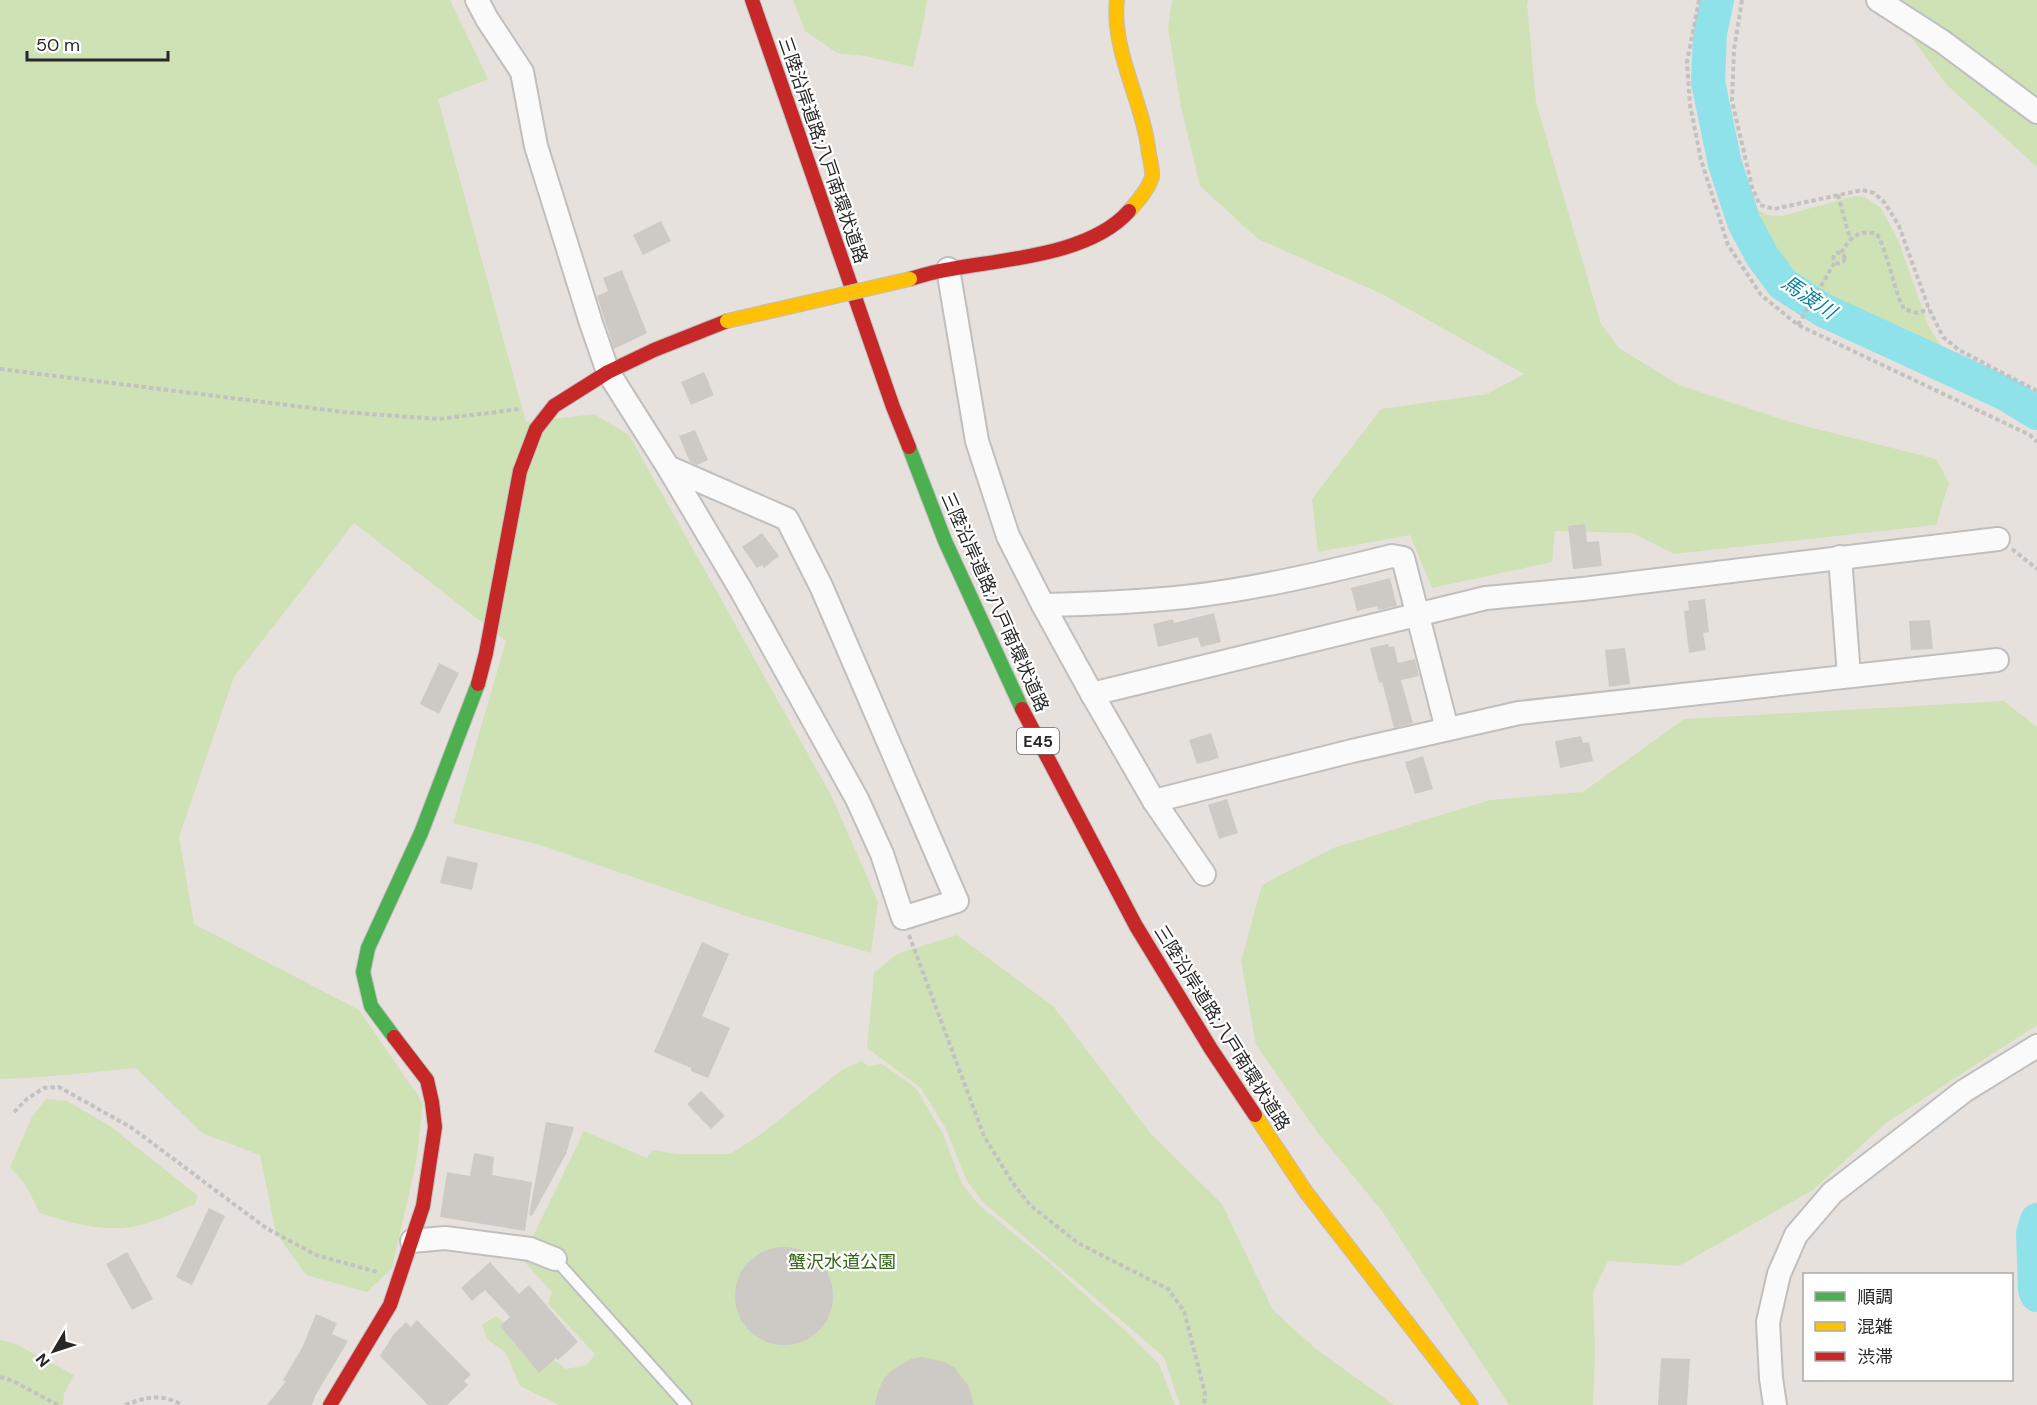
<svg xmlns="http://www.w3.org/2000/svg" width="2037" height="1405" font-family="'DM Sans','Noto Sans JP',sans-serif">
<rect width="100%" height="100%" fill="#e7e1dd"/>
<g fill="#cfe2b5">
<path d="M 0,0 L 450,0 L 488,79 L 438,99 L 526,422 L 594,414 L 629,435 L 832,797 L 878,902 L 871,953 L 749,917 L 540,845 L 453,823 L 506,641 L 354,523 L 234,677 L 179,837 L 194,924 L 359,1010 L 423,1103 L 416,1163 L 392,1268 L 367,1292 L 306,1275 L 276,1233 L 260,1155 L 202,1133 L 136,1068 L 44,1077 L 0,1079 Z"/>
<path d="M 793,0 L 927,0 L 925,15 L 913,67 L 865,56 L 837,53 L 805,31 Z"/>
<path d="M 1172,0 L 1529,0 L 1527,4 L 1536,102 L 1601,324 L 1619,348 L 1679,385 L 1793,423 L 1936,459 L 1949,483 L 1936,525 L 1674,554 L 1633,533 L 1555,531 L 1552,562 L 1432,588 L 1410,535 L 1318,552 L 1312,499 L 1381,409 L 1487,394 L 1524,374 L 1382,294 L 1258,239 L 1200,186 L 1181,107 L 1168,28 Z"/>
<path d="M 1896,0 L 2037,0 L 2037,167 L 1947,85 L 1908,33 Z"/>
<path d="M 1855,196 L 1865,197 L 1881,208 L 1898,240 L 1929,327 L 1941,346 L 1934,352 L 1821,295 L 1795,277 L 1775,255 L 1752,215 L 1754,208 L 1767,215 L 1782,216 Z"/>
<path d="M 2004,701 L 2037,727 L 2037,1025 L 1886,1123 L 1813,1190 L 1679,1266 L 1608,1261 L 1593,1292 L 1595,1352 L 1593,1405 L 1509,1405 L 1382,1211 L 1317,1132 L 1256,1045 L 1241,961 L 1262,885 L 1333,848 L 1490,800 L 1583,792 L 1684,719 Z"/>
<path d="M 957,935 L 1053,1006 L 1151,1134 L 1222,1204 L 1273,1310 L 1316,1349 L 1394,1405 L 1180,1405 L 1164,1357 L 983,1202 L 967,1181 L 946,1129 L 921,1088 L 867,1048 L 874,973 L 897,954 Z"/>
<path d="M 861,1061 L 869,1066 L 882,1064 L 916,1088 L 943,1134 L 962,1184 L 979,1205 L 1051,1264 L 1130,1335 L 1159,1364 L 1175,1405 L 559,1405 L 520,1386 L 506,1353 L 487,1339 L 482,1325 L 496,1316 L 566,1369 L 587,1365 L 595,1354 L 548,1304 L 552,1292 L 522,1259 L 584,1131 L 647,1158 L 653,1150 L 677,1154 L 730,1154 L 761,1134 L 842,1070 Z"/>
<path d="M 46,1099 L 67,1101 L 110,1126 L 198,1196 L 195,1204 C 173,1213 147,1226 123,1228 C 95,1230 67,1222 40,1213 L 25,1184 L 10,1167 L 32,1117 Z"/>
<path d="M 0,1340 L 14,1343 L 74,1375 L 64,1394 L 63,1405 L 0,1405 Z"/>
</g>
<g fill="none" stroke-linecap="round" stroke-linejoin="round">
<g stroke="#8fe2ea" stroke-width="34">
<path d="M 1717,0 L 1710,33 L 1708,82 L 1725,164 L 1744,222 L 1762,256 L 1783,284 L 1823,310 L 2006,394 L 2037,413"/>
<path d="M 2037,1220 L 2033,1233 L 2035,1290 L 2037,1295"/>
</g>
</g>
<g fill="#cdcac6">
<path d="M 661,221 L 671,241 L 643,255 L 633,235 Z"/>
<path d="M 622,270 L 647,333 L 614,349 L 597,296 L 608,291 L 603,278 Z"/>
<path d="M 704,372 L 714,395 L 691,405 L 681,382 Z"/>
<path d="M 695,430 L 708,460 L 697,465 L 690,462 L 679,436 Z"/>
<path d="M 1585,524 L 1587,542 L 1599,541 L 1602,566 L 1573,569 L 1568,526 Z"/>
<path d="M 762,533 L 779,556 L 764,568 L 762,565 L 757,568 L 742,547 Z"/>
<path d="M 1390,578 L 1397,606 L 1378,610 L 1377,606 L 1357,611 L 1351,588 Z"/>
<path d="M 1705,599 L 1709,632 L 1703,633 L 1706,650 L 1689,653 L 1684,611 L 1689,610 L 1688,601 Z"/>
<path d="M 1214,613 L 1221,642 L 1201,647 L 1198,637 L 1158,647 L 1153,624 L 1173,619 L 1174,623 Z"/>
<path d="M 1930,620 L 1933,649 L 1911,650 L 1909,621 Z"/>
<path d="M 1388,644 L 1389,647 L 1394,646 L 1398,663 L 1415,659 L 1419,676 L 1401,680 L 1413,723 L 1394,728 L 1382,682 L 1379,683 L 1370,648 Z"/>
<path d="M 1625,648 L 1630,684 L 1609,687 L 1605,650 Z"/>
<path d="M 439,663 L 459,673 L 439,714 L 420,704 Z"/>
<path d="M 1211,733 L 1219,758 L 1197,764 L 1189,740 Z"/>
<path d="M 1581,736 L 1583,743 L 1589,742 L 1593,761 L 1560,768 L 1555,741 Z"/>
<path d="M 1423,756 L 1433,789 L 1415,794 L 1405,762 Z"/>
<path d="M 1227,799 L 1238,833 L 1219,839 L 1208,805 Z"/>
<path d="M 447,856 L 478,863 L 472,890 L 440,883 Z"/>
<path d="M 702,942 L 729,954 L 702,1016 L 730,1028 L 708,1078 L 691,1071 L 691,1068 L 654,1052 Z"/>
<path d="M 701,1091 L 725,1116 L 711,1129 L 687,1104 Z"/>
<path d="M 546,1122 L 574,1127 L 566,1154 L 532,1216 L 529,1215 Z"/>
<path d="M 474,1153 L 494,1157 L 492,1175 L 532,1182 L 525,1231 L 440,1217 L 447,1172 L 470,1176 Z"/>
<path d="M 209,1208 L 225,1216 L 192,1285 L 176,1277 Z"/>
<circle cx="784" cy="1296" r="49"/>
<path d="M 127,1252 L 153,1299 L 132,1310 L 106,1264 Z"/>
<path d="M 490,1262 L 519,1294 L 529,1285 L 578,1342 L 558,1360 L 556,1358 L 539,1373 L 500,1326 L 510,1317 L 485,1290 L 472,1301 L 461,1288 Z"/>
<path d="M 316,1314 L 337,1323 L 332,1334 L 348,1341 L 315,1396 L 312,1405 L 267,1405 L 286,1381 L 283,1380 L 303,1346 Z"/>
<path d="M 417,1320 L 471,1375 L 464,1381 L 468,1385 L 447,1405 L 428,1405 L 380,1356 L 393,1335 L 406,1322 L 411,1327 Z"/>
<path d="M 922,1357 L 945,1362 L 955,1368 L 969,1387 L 974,1405 L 875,1405 L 878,1391 L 883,1380 L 891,1371 L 911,1359 Z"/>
<path d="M 1661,1358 L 1690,1359 L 1687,1405 L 1658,1405 Z"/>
</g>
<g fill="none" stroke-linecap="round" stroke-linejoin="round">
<defs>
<path id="lane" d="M 555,1259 L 686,1405"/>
<g id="street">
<path d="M 477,0 L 487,19 L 522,72 L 536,146 L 591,323 L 608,372 L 668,467 L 741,590 L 857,799 L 882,854 L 903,918 L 957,901 L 821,586 L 787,519 L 668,467"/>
<path d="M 1878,0 L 1943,42 L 2037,112"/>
<path d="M 948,269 L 977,441 L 1008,536 L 1043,605 L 1092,694 L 1154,801 L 1204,874"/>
<path d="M 1840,557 L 1849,676"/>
<path d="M 1043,605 C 1090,604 1138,602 1185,597 C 1255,589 1324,573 1392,556 L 1403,558 L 1447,729"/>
<path d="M 1092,694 L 1486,598 L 1583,589 L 1998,539"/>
<path d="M 1154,801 L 1352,751 L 1519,713 L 1997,660"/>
<path d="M 412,1241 L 445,1238 L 530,1249 L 555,1259"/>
<path d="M 1775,1405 L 1771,1378 L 1768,1322 L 1779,1274 L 1796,1235 L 1832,1193 L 1964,1091 L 2037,1046"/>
</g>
<g id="fast">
<path d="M 909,447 L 945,541 L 1022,709"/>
<path d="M 394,1037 L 371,1006 L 363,972 L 368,948 L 421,833 L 478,684"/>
</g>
<g id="slow">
<path d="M 1117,0 C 1111,50 1144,104 1149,154 C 1150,160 1153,170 1152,177 C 1148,190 1137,202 1129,211"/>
<path d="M 1255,1115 L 1306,1192 L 1471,1405"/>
</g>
<g id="jam">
<path d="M 752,0 L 893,407 L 909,447"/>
<path d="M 910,279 C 923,275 937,271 951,269 C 1005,259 1090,255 1129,211"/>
<path d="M 478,684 L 486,653 L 520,471 L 536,429 L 554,406 L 608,372 L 654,350 L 727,321"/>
<path d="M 1022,709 L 1136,926 L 1211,1049 L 1255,1115"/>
<path d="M 330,1405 L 390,1305 L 423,1206 L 435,1127 L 432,1102 L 427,1080 L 394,1037"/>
</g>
</defs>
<use href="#lane" stroke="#c0bfbf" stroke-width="14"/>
<use href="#street" stroke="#c0bfbf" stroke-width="26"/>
<use href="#fast" stroke="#c0bfbf" stroke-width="16"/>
<use href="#slow" stroke="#c0bfbf" stroke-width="16"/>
<use href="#jam" stroke="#c0bfbf" stroke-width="16"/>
<g stroke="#c3c2c2" stroke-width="4" stroke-dasharray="4.5 3" stroke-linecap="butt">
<path d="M 1699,0 L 1687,62 L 1690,105 L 1701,160 L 1728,245 L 1761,295 L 1798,325 L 2030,435 L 2037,442"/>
<path d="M 1742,0 L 1734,50 L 1732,101 L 1752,187 L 1760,205 L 1774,209 L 1862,190 L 1874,193 L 1885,203 L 1899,226 L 1929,309 L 1943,337 L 1959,350 L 2037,391"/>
<path d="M 1838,195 L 1850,239"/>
<circle cx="1839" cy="258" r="5.5"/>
<path d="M 1841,253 C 1851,237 1858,229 1877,234 C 1890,258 1892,286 1904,309 L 1918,313 L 1929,309"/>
<path d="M 1798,325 L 1835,262"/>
<path d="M 0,369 L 343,412 L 439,419 L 520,409"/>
<path d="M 2012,549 L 2037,569"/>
<path d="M 909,935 L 984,1136 L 1012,1182 L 1030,1205 L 1078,1243 L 1168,1289 L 1184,1311 L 1205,1393 L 1204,1405"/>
<path d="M 14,1112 L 27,1099 L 44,1088 L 59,1087 L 132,1128 L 266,1228 L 316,1255 L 377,1272"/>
<path d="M 0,1377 L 13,1381 L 58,1405"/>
<path d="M 125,1405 C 147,1397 161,1393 182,1405"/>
</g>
<use href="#lane" stroke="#fbfafa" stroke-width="10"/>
<use href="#street" stroke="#fbfafa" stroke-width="22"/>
<use href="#fast" stroke="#4caf50" stroke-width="14"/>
<use href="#slow" stroke="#ffc107" stroke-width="14"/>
<use href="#jam" stroke="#c62828" stroke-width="14"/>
<defs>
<path id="slow-bridge" d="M 727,321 L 910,279"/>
</defs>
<use href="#slow-bridge" stroke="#c0bfbf" stroke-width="16" stroke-linecap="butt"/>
<use href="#slow-bridge" stroke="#ffc107" stroke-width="14"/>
</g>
<g text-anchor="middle" stroke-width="4.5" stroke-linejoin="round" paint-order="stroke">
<rect fill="#fff" stroke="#686868" stroke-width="1.5" x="1017" y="728" width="42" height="26" rx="4.5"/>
<g font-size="16" font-weight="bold" fill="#282828">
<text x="1038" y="747">E45</text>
</g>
<g font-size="18" fill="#282828" stroke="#fff">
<text transform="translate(823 150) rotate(71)" y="6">三陸沿岸道路;八戸南環状道路</text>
<text transform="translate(995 602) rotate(66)" y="6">三陸沿岸道路;八戸南環状道路</text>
<text transform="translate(1222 1028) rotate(58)" y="6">三陸沿岸道路;八戸南環状道路</text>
</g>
<g font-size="18" fill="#346518" stroke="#fff">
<text x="842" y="1268">蟹沢水道公園</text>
</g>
<g font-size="20" font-style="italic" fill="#0b7f99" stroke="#fff">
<text transform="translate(1809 297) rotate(34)" y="7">馬渡川</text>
</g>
</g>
<rect x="1803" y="1273" width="210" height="108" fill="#ffffff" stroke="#a9a9a9" stroke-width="1.5"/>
<rect x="1815" y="1292" width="30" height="9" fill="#4caf50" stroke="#a9a9a9" stroke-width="1.5"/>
<text x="1857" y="1303" font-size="18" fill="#282828">順調</text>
<rect x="1815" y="1322" width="30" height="9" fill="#ffc107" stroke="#a9a9a9" stroke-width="1.5"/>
<text x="1857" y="1333" font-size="18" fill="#282828">混雑</text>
<rect x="1815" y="1352" width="30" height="9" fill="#c62828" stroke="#a9a9a9" stroke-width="1.5"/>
<text x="1857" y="1363" font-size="18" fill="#282828">渋滞</text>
<g transform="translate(54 1351) rotate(231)" stroke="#ffffff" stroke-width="4.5" paint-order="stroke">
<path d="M0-4.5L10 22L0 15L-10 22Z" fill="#282828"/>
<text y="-9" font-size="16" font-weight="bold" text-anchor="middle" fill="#282828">N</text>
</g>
<path d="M27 51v9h141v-9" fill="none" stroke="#282828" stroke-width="3"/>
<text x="36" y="51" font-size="18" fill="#282828" stroke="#ffffff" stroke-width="4.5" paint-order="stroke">50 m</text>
</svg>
